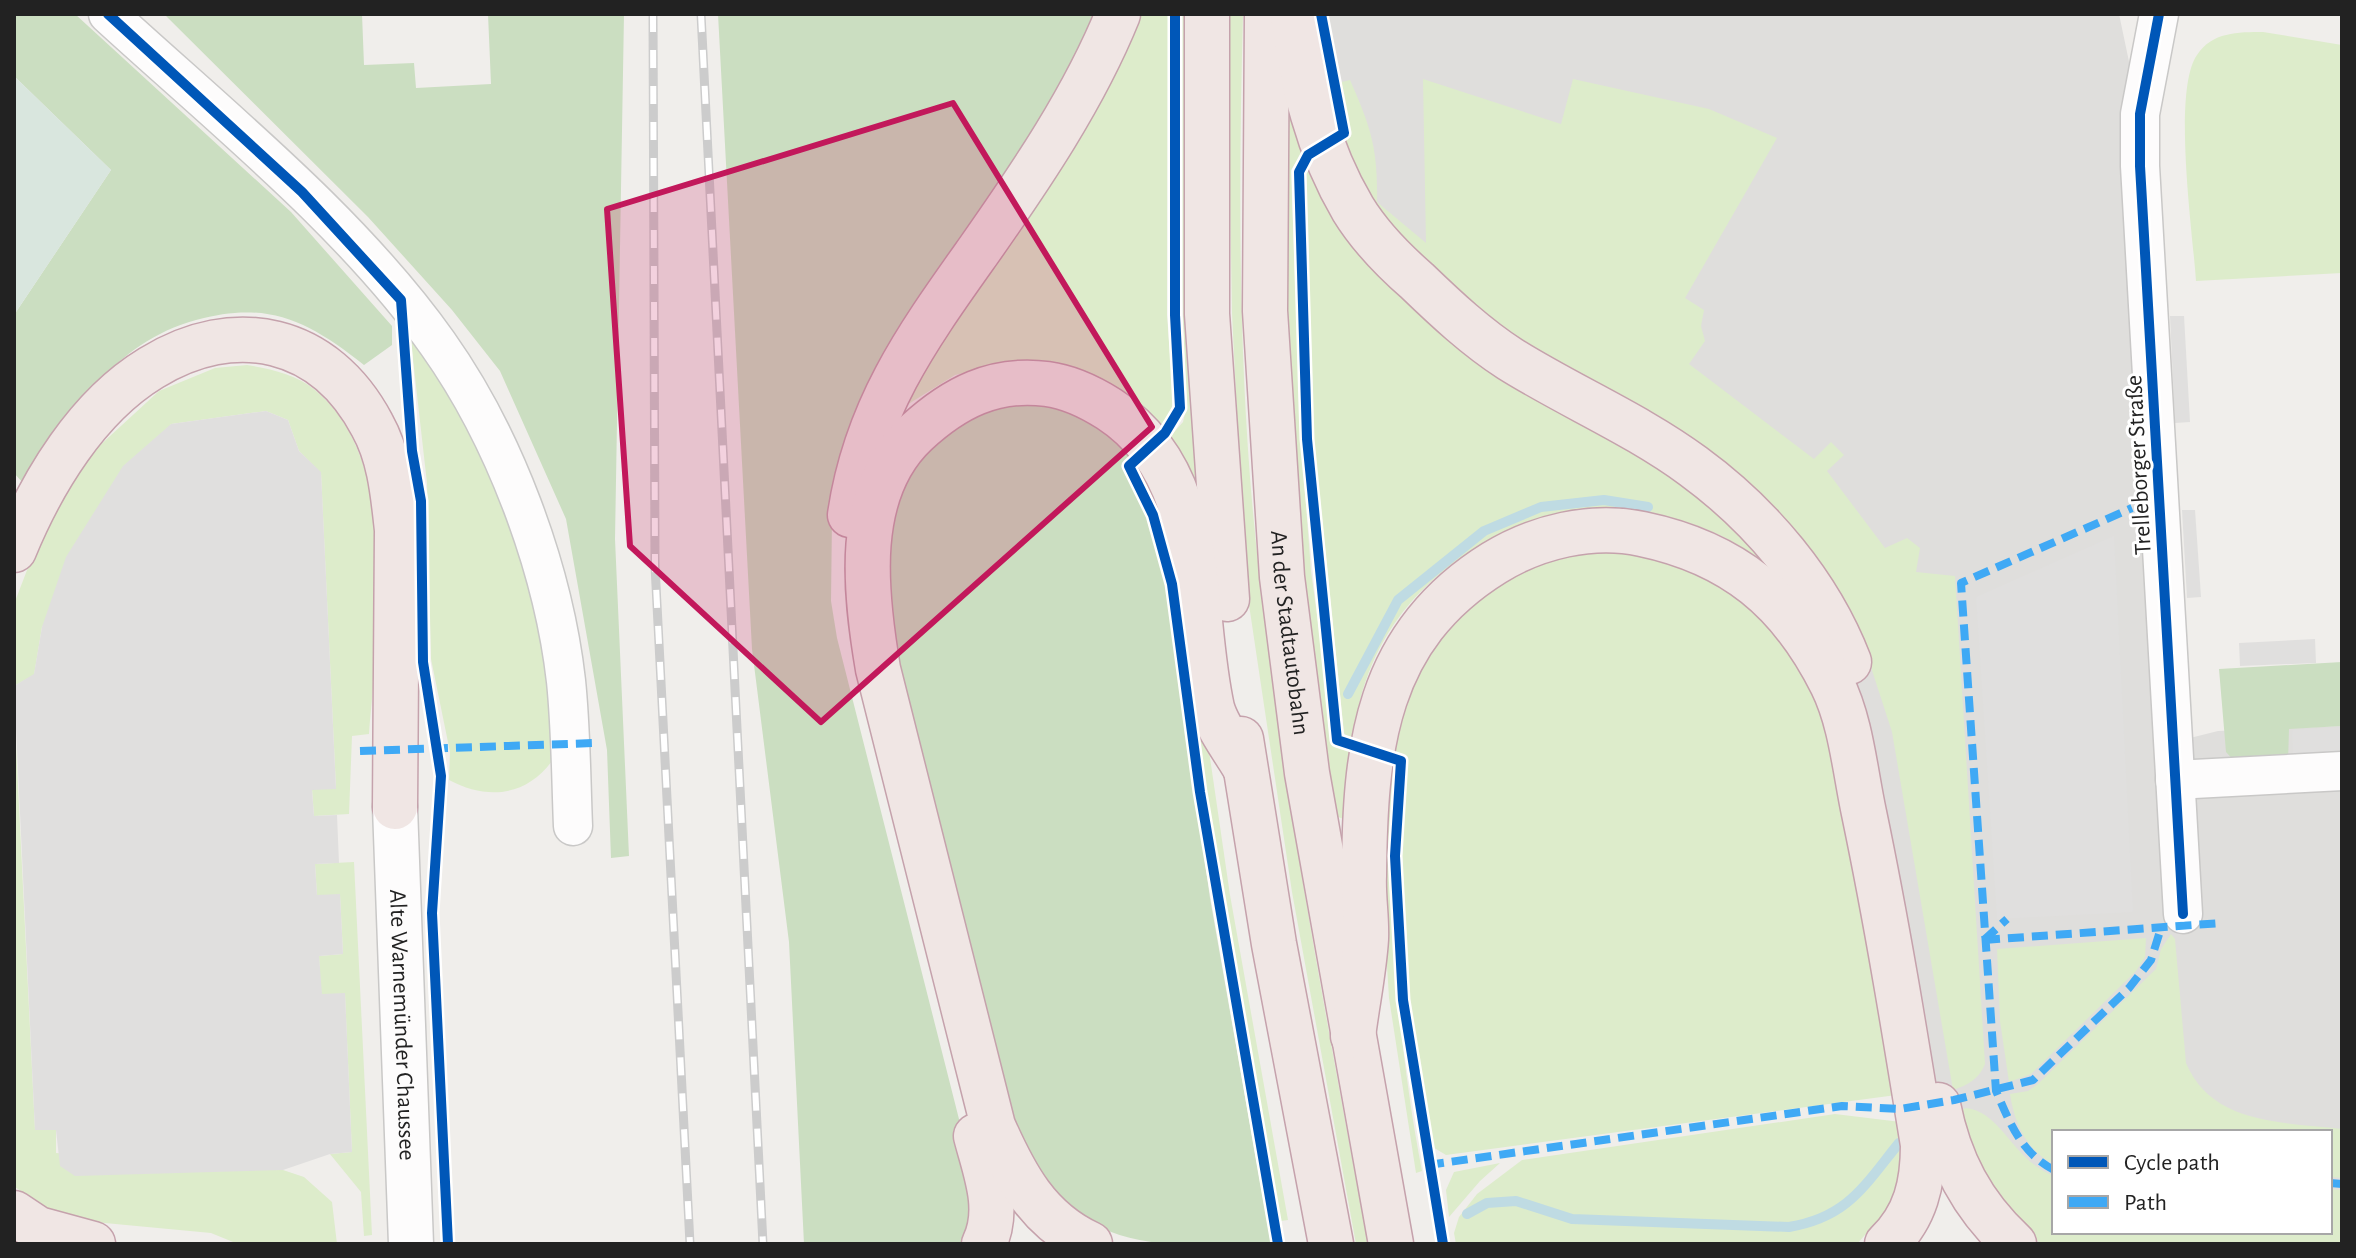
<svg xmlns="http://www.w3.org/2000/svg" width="2356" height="1258" font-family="'Alegreya Sans',sans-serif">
<rect width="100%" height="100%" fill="#f0eeeb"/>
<path fill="#dfdedc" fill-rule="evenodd" d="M 1321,14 L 2119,14 L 2140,114 L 2174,742 L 2218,731 L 2342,726 L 2342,1244 L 2014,1244 L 1946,1143 L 1872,743 L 1860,691 L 1838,633 L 1794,565 L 1354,210 ZM 2054,1132 L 2330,1132 L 2330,1232 L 2054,1232 Z"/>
<g fill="#ddeccb">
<path d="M 1133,14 L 1168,14 L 1167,315 L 1173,394 L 1172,408 L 1159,429 L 1012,362 L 955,375 L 902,408 Z"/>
<path d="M 1181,14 L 1187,14 L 1200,512 L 1168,439 L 1183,422 L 1186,409 L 1179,197 Z"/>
<path d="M 1227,14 L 1243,14 C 1238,202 1238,393 1260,580 C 1285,803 1327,1023 1368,1244 L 1356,1244 L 1292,892 L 1245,578 L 1232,313 Z"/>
<path d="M 1305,14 L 1321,14 L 1333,84 L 1350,80 C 1371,128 1378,148 1377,202 L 1426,243 L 1423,79 L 1561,124 L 1573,79 L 1709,109 L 1777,138 L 1685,298 L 1704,310 L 1701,326 L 1705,341 L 1689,364 L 1814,459 L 1831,442 L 1844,455 L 1827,471 L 1885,548 L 1907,538 L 1920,548 L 1916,572 L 1955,576 L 1985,1064 C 1979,1079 1968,1085 1953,1090 L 1892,732 L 1869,661 L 1848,616 L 1574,378 L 1476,311 L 1395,234 L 1352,177 Z"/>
<path d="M 2263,32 L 2342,45 L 2342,273 L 2196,281 C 2193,234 2172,91 2197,55 C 2212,32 2238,32 2263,32 Z"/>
<path d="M 1296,104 L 1307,145 L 1291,170 L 1301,439 L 1311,571 L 1335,746 L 1355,753 L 1346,820 L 1333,815 L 1301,572 L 1287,311 L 1283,105 Z"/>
<path d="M 1313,162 L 1329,195 L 1702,494 L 1771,568 C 1620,442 1371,538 1354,738 L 1347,737 L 1344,733 L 1314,440 L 1306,172 Z"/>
<path d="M 410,333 C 428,359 451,386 465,414 C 520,519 546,638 556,755 C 531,795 490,802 449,780 L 450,752 L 431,659 L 427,483 Z"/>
<path d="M 247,365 C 270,369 296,374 315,390 C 403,462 377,634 369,734 L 352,736 L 349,814 L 314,816 L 312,789 L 336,788 L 321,473 L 299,451 L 288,420 L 266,411 L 171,424 L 42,627 L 34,675 L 14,686 L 14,604 L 39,539 L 68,483 L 97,448 L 159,391 L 215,368 Z"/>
<path d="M 1142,461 L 1153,478 L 1193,641 L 1230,895 L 1288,1220 L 1281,1221 L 1223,895 L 1167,536 L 1135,467 Z"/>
<path d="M 1577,550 L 1639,550 L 1710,575 L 1785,639 L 1824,707 L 1904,1094 L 1446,1155 L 1431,1146 L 1410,1000 L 1402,856 L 1406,756 L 1387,748 L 1431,641 L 1518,565 Z"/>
<path d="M 14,705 L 35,1130 L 56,1130 L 56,1153 L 283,1170 L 304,1177 L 332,1202 L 337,1244 L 238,1244 L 211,1233 L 73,1220 L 46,1211 L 14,1186 Z"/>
<path d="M 1384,761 L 1396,771 C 1387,903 1397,1041 1422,1171 L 1416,1173 L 1389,998 L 1380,854 Z"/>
<path d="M 354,862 L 372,1235 L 364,1236 L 361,1192 L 330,1154 L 352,1152 L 345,994 L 321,995 L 319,956 L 343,954 L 340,895 L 317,895 L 315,864 Z"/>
<path d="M 2171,934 L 2175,939 L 2186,1063 C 2212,1125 2284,1122 2342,1129 L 2342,1178 L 2330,1177 L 2330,1132 L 2054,1132 L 2054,1164 C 2027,1152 2014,1122 2010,1094 L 2028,1091 L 2038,1084 L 2156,969 L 2161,949 Z"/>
<path d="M 2146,938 L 2145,957 L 2136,971 L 2031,1074 L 2009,1082 L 2000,1021 L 1997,949 Z"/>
<path d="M 1966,1108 C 2002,1112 2012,1160 2054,1176 L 2054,1232 L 2330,1232 L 2330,1189 L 2342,1190 L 2342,1244 L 2042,1244 C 1996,1212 1976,1161 1958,1111 Z"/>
<path d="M 1835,1114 L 1909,1123 L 1896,1200 L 1857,1244 L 1456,1244 L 1454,1233 L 1459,1217 L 1477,1194 L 1522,1160 Z"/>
<path d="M 1500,1163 L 1480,1181 L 1449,1217 L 1446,1190 L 1454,1172 Z"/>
</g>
<g fill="#cbdec1">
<path d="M 14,14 L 75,14 L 291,212 L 392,326 L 392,345 L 364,365 C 308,321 268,300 196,320 C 114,342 68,416 23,483 L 14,473 L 14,315 L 111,170 L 14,76 Z"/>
<path d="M 164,14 L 362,14 L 364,65 L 414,63 L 416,88 L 491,84 L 488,14 L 624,14 L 615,539 L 629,856 L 611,858 L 607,750 L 566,519 L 500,371 L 452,310 L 368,217 Z"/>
<path d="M 718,14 L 1100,14 L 832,518 L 831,601 L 837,638 L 978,1194 L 971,1233 L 962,1244 L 804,1244 L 789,942 L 752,649 Z"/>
<path d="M 1010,399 L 1073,407 L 1134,451 L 1123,466 L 1147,518 L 1166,586 L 1210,898 L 1271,1244 C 1190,1244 1106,1258 1049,1186 C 1036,1170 1026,1152 1014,1136 L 882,611 L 898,484 L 941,429 Z"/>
<path d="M 2342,662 L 2342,726 L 2289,729 L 2288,762 L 2237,764 L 2226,752 L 2219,669 Z"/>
</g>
<path fill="#d9e6de" d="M 14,76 L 111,170 L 14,315 Z"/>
<g fill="#e0dfde">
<path d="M 2170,316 L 2184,316 L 2190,422 L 2175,423 Z"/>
<path d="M 266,411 L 288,420 L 299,451 L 321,472 L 336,789 L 312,790 L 314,816 L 337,815 L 339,863 L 315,864 L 317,895 L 340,894 L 343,954 L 319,956 L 322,994 L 345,993 L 352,1152 L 330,1154 L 283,1170 L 75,1176 L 60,1166 L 56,1130 L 35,1130 L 14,686 L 34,674 L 42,627 L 66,557 L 123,466 L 171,424 Z"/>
<path d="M 2182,510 L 2195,510 L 2201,597 L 2187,598 Z"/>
<path d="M 2114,536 L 2133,912 L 1997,919 L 1976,597 Z"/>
<path d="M 2315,639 L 2316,663 L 2240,666 L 2239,643 Z"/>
<path d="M 2342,727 L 2342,754 L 2293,756 L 2292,730 Z"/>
</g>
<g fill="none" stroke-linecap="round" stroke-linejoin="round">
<g stroke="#bfdbe3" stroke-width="10">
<path d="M 1348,694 L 1398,600 L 1484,531 L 1541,507 L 1604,500 L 1648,507"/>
<path d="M 1467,1214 L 1487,1203 L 1516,1201 L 1572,1219 L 1789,1227 C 1848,1217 1864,1186 1899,1143"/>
</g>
<defs>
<g id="minor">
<path d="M 108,14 C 218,115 352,222 438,344 C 504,437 553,567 566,681 C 571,729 571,778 573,826"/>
<path d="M 2159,14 L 2140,114 L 2140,166 L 2183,914"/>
<path d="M 2175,780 L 2342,771"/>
</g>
<g id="tertiary">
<path id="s1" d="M 395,807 L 411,1244"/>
</g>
<g id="trunk">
<path d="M 1207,14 L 1207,314 L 1227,599"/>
<path id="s2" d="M 1267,14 L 1265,311 L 1282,577 L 1307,773 L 1391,1244"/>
<path d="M 1293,14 C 1302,83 1317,148 1353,209 C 1369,235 1394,261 1417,281 C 1446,309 1476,337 1510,359 C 1569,396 1636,424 1693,466 C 1760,515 1819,584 1849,662"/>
<path d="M 850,515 C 866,407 918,336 979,250 C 1031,176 1084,98 1118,14"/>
<path d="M 14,550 C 42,482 87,407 151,368 C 235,316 325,336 372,425 C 390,457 393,494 397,530 L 395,807"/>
<path d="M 1241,739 L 1274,944 L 1331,1244"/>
<path d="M 1353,1036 C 1357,1004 1364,971 1366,939 C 1367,918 1363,897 1364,876 C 1365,748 1375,637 1494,563 C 1536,537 1592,523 1642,534 C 1733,553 1790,600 1832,684 C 1851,722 1855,771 1864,813 C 1887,923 1905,1034 1923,1145 C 1923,1183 1916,1216 1887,1244"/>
<path d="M 1938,1105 C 1949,1161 1972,1205 2014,1244"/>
<path d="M 976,1136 C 985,1171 1001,1209 984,1244"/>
<path d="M 14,1213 L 38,1229 L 93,1244"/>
<path d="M 1090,1244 C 1038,1220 1015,1176 993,1126 L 878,669 C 865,593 853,492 916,433 C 954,398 994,377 1047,384 C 1070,387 1090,397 1109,409 C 1211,475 1189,605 1212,708 C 1217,727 1234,749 1244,766"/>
</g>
</defs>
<use href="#minor" stroke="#c9c8c7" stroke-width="41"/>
<use href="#tertiary" stroke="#c9c8c7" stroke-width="47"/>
<use href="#trunk" stroke="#c5a2ac" stroke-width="47"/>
<use href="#minor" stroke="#fdfcfc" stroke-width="38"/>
<use href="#tertiary" stroke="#fdfcfc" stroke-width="44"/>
<use href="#trunk" stroke="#f0e6e4" stroke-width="44"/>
<defs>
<g id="rail">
<path d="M 653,14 L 655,566 L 690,1244"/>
<path d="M 701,14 L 763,1244"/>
</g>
</defs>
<use href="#rail" stroke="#ccc" stroke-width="9"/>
<use href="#rail" stroke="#fff" stroke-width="6" stroke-dasharray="18" stroke-linecap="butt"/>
<g stroke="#3fa9f5" stroke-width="8" stroke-dasharray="16 8" stroke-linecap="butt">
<path d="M 360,751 L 595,743"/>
<path d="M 1984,940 L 2221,923"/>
<path d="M 1984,940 L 2007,919"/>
<path d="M 1428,1165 L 1842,1106 L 1900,1109 L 1954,1100 L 2033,1080 L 2129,988 L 2151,960 L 2161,928"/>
<path d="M 2054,1170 C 2021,1153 2010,1123 1996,1091 L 1961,583 L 2132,508"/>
<path d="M 2330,1183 L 2342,1184"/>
</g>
<defs>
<g id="cycleway">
<path d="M 108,14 L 302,192 L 401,300 L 412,451 L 421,501 L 423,662 L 441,776 L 432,913 L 448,1244"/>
<path d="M 1175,14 L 1175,315 L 1180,408 L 1165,433 L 1129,466 L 1153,515 L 1172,584 L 1200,792 L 1278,1244"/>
<path d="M 1321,14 L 1344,133 L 1308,155 L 1299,172 L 1307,439 L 1337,740 L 1401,761 L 1395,856 L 1403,1000 L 1443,1244"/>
<path d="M 2159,14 L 2140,114 L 2140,166 L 2183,914"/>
</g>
</defs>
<use href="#cycleway" stroke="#fff" stroke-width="15"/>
<use href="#cycleway" stroke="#0057b8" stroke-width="10"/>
</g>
<path fill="#c2185b" fill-opacity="0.2" stroke="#c2185b" stroke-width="6" stroke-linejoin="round" d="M 953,103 L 1152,427 L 821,722 L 630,546 L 607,209 Z"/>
<g text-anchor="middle" stroke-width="6" stroke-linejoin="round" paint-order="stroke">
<g font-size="24" fill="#222" stroke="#fff">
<text transform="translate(2138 465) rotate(-93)" y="8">Trelleborger Straße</text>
<text dy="8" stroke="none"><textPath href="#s2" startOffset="620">An der Stadtautobahn</textPath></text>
<text dy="8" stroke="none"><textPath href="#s1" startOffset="218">Alte Warnemünder Chaussee</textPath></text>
</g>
</g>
<rect width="2356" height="1258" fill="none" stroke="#222222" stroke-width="32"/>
<rect x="2052" y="1130" width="280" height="104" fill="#ffffff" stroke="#a7a7a7" stroke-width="2"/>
<rect x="2068" y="1156" width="40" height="12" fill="#0057b8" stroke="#a7a7a7" stroke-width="2"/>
<text x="2124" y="1170" font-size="24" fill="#222222">Cycle path</text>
<rect x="2068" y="1196" width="40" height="12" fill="#3fa9f5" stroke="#a7a7a7" stroke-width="2"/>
<text x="2124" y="1210" font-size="24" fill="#222222">Path</text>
</svg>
